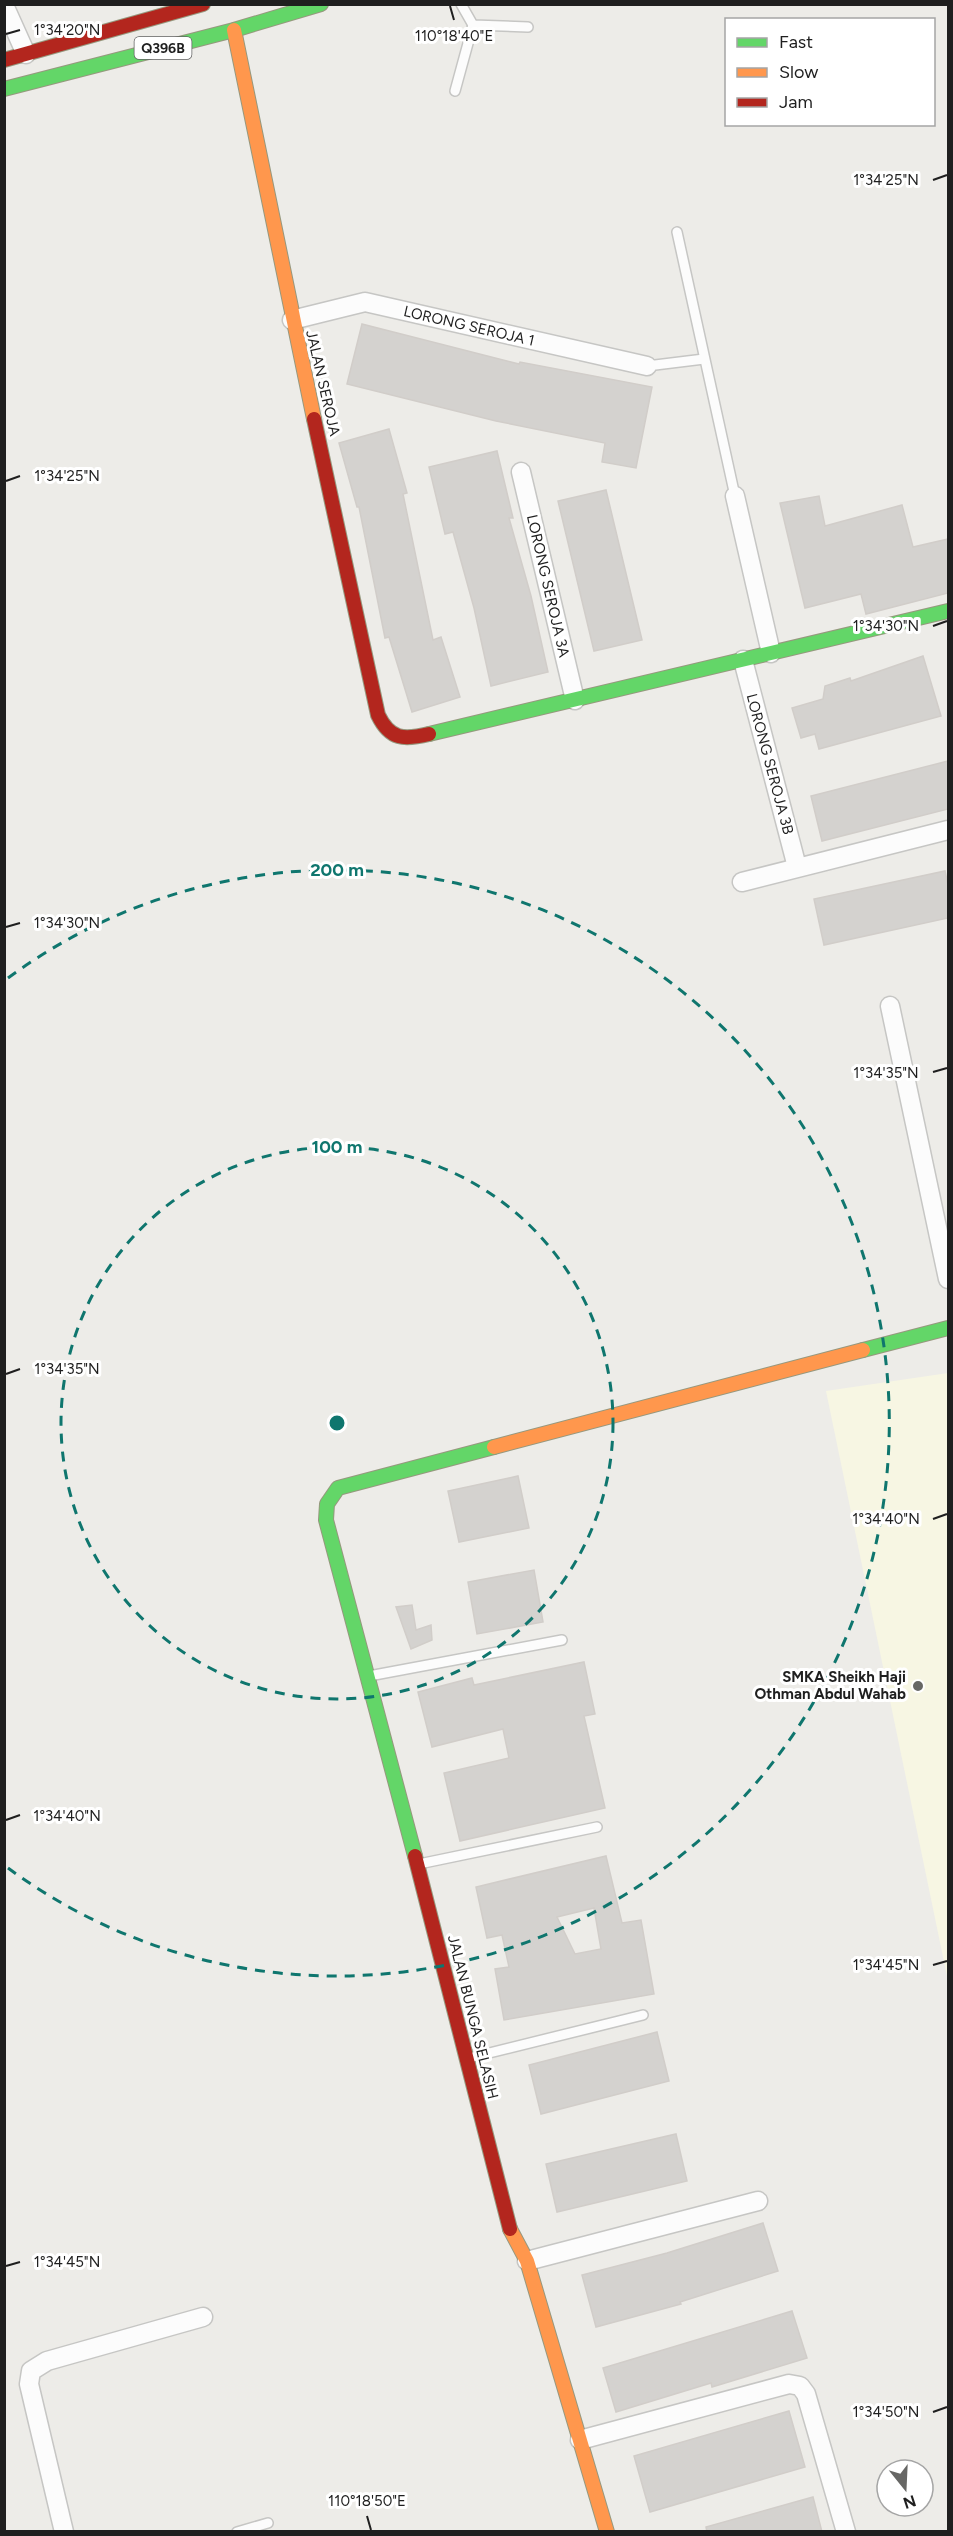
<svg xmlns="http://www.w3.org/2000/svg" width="953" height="2536" font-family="Figtree,sans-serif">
<rect width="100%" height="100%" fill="#edece8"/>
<path fill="#f7f6e3" d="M 948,1373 L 948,1981 L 826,1391 Z"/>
<g fill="#d4d2cf" stroke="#d1cdc9" stroke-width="1.5" fill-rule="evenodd">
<path d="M 362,324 L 519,364 L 520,362 L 652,387 L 636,468 L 602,462 L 605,443 L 496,421 L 347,384 Z"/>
<path d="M 389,429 L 407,493 L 403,494 L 433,640 L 441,637 L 460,697 L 412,712 L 389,637 L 385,638 L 359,507 L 357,507 L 339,443 Z"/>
<path d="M 497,451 L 513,518 L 509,518 L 531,596 L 548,672 L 491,686 L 474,608 L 453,532 L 445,534 L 429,467 Z"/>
<path d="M 606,490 L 642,640 L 594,651 L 558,501 Z"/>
<path d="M 819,496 L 825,526 L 902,505 L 913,547 L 948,539 L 948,593 L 866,614 L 861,594 L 805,608 L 780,503 Z"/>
<path d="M 923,656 L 941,716 L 819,749 L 815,734 L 801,738 L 792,708 L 823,699 L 825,686 L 850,678 L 851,681 Z"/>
<path d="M 948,761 L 948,809 L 822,841 L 811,796 Z"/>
<path d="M 945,871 L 948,885 L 948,918 L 824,945 L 814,899 Z"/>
<path d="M 518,1476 L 529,1528 L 459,1542 L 448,1491 Z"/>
<path d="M 534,1570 L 543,1622 L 477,1634 L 468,1582 Z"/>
<path d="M 412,1605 L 416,1630 L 431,1625 L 432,1640 L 411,1649 L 396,1607 Z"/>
<path d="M 584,1662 L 595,1714 L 584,1716 L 605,1808 L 460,1841 L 444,1773 L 509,1758 L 503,1729 L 432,1747 L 418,1692 L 472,1678 L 474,1685 Z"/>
<path d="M 606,1856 L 622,1923 L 641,1920 L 654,1994 L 504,2020 L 495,1969 L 509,1967 L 502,1935 L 487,1938 L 476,1887 ZM 594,1908 L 601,1949 L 575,1954 L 557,1917 Z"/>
<path d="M 657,2032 L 669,2081 L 541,2114 L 529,2065 Z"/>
<path d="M 676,2134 L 687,2181 L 557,2212 L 546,2164 Z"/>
<path d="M 763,2223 L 778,2271 L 680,2302 L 681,2304 L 596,2327 L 582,2275 L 667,2253 Z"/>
<path d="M 792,2311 L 807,2358 L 712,2387 L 711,2383 L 616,2412 L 603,2368 Z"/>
<path d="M 789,2411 L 805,2467 L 650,2512 L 634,2456 Z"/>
<path d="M 813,2497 L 822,2532 L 707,2532 L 706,2527 Z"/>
</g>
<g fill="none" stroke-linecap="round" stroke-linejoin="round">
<defs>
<g id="lane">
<path d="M 461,4 L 473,25 L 528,27"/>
<path d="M 455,91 L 473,25"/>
<path d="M 677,232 L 735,496"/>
<path d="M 647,366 L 704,359"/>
<path d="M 369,1676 L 562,1640"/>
<path d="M 419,1864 L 597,1827"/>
<path d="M 469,2058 L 643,2015"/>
<path d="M 237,2532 L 268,2523"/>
</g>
<g id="street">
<path d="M 4,5 L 26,54"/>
<path d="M 292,320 L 365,302 L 647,366"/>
<path d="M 521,472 L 575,700"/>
<path d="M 735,496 L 771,653"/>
<path d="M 743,660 L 797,867"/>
<path d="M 742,882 L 948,830"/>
<path d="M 890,1006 L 948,1279"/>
<path d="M 527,2261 L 758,2201"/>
<path d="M 580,2440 L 789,2384 L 800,2386 L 806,2394 L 846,2532"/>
<path d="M 64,2532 L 29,2384 L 31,2371 L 47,2361 L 203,2317"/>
</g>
<g id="fast">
<path d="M 4,89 L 234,30 L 321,4"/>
<path d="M 429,734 L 948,611"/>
<path d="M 863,1350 L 948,1328"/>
<path d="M 415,1856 L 326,1520 L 327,1504 L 338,1488 L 494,1447"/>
</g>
<g id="slow">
<path d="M 234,30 L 314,419"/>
<path d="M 494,1447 L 863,1350"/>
<path d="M 510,2229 L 527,2261 L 607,2532"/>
</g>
<g id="jam">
<path d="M 4,60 L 203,4"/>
<path d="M 314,419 L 378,715 C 390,740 404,740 429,734"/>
<path d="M 415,1856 L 510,2229"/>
</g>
</defs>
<use href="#lane" stroke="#c6c6c4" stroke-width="12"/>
<use href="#street" stroke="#c6c6c4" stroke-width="21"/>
<use href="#fast" stroke="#96987e" stroke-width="16"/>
<use href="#slow" stroke="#96987e" stroke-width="16"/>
<use href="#jam" stroke="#96987e" stroke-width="16"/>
<use href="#lane" stroke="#fcfcfc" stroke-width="9"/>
<use href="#street" stroke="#fcfcfc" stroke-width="18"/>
<use href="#fast" stroke="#63d668" stroke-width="14"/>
<use href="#slow" stroke="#ff974d" stroke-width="14"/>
<use href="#jam" stroke="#b3261e" stroke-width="14"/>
</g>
<path fill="none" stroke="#1f1f1f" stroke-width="2" d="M 450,6 L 454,20M 6,34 L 20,30M 933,180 L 947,175M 6,481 L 20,476M 933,626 L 947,621M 6,927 L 20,923M 933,1072 L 947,1068M 6,1374 L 20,1369M 933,1519 L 947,1514M 6,1820 L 20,1815M 933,1965 L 947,1961M 6,2266 L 20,2262M 933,2412 L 947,2407M 367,2516 L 371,2530"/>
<g fill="none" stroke="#0f766e" stroke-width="3" stroke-dasharray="10 8">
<circle cx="337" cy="1423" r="276"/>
<path d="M8 978A553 553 0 1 1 8 1868"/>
</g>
<circle fill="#676765" stroke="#fff" stroke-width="2" cx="918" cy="1686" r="6"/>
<g text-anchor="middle" stroke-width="6" stroke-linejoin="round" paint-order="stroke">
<rect fill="#fff" stroke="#626262" stroke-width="1.5" x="134.5" y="37" width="57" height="22" rx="4.5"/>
<g font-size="14" font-weight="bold" fill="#1f1f1f">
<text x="163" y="53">Q396B</text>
</g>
<g font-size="15" fill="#1f1f1f" stroke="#fff">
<text transform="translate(469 326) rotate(13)" y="5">LORONG SEROJA 1</text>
<text transform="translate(323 383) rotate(77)" y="5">JALAN SEROJA</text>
<text transform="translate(548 586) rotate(77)" y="5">LORONG SEROJA 3A</text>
<text transform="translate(770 764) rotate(75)" y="5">LORONG SEROJA 3B</text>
<text transform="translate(473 2017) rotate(76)" y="5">JALAN BUNGA SELASIH</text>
</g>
<g font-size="15" font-weight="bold" fill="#1f1f1f" stroke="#fff" text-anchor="end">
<text x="906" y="1682">SMKA Sheikh Haji<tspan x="906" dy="17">Othman Abdul Wahab</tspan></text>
</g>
</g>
<g font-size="15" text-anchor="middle" fill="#1f1f1f" stroke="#fff" stroke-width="6" stroke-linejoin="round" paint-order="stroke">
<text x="67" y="35">1°34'20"N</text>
<text x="454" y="41">110°18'40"E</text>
<text x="886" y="185">1°34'25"N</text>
<text x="67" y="481">1°34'25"N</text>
<text x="886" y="631">1°34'30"N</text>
<text x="67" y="928">1°34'30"N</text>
<text x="886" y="1078">1°34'35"N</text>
<text x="67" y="1374">1°34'35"N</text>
<text x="886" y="1524">1°34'40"N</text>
<text x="67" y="1821">1°34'40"N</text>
<text x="886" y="1970">1°34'45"N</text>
<text x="67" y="2267">1°34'45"N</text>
<text x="886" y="2417">1°34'50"N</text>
<text x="367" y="2506">110°18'50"E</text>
</g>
<circle cx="337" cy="1423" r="9" fill="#0f766e" stroke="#fff" stroke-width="3"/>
<g font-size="18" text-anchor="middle" font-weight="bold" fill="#0f766e" stroke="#fff" stroke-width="6" stroke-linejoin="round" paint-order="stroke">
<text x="337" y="876">200 m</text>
<text x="337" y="1153">100 m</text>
</g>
<rect width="953" height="2536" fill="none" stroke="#1f1f1f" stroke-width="12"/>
<rect x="725" y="18" width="210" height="108" fill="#ffffff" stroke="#a5a5a5" stroke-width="1.5"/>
<rect x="737" y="38" width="30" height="9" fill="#63d668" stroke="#a5a5a5" stroke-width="1.5"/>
<text x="779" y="48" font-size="18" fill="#1f1f1f">Fast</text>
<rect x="737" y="68" width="30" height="9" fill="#ff974d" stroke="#a5a5a5" stroke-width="1.5"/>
<text x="779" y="78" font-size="18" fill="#1f1f1f">Slow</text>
<rect x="737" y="98" width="30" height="9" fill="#b3261e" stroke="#a5a5a5" stroke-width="1.5"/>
<text x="779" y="108" font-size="18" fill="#1f1f1f">Jam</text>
<g transform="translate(905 2488) rotate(162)"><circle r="28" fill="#ffffff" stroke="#a5a5a5" stroke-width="1.5"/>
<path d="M0-4.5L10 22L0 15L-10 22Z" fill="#676765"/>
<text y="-9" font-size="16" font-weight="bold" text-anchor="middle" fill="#1f1f1f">N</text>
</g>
</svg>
